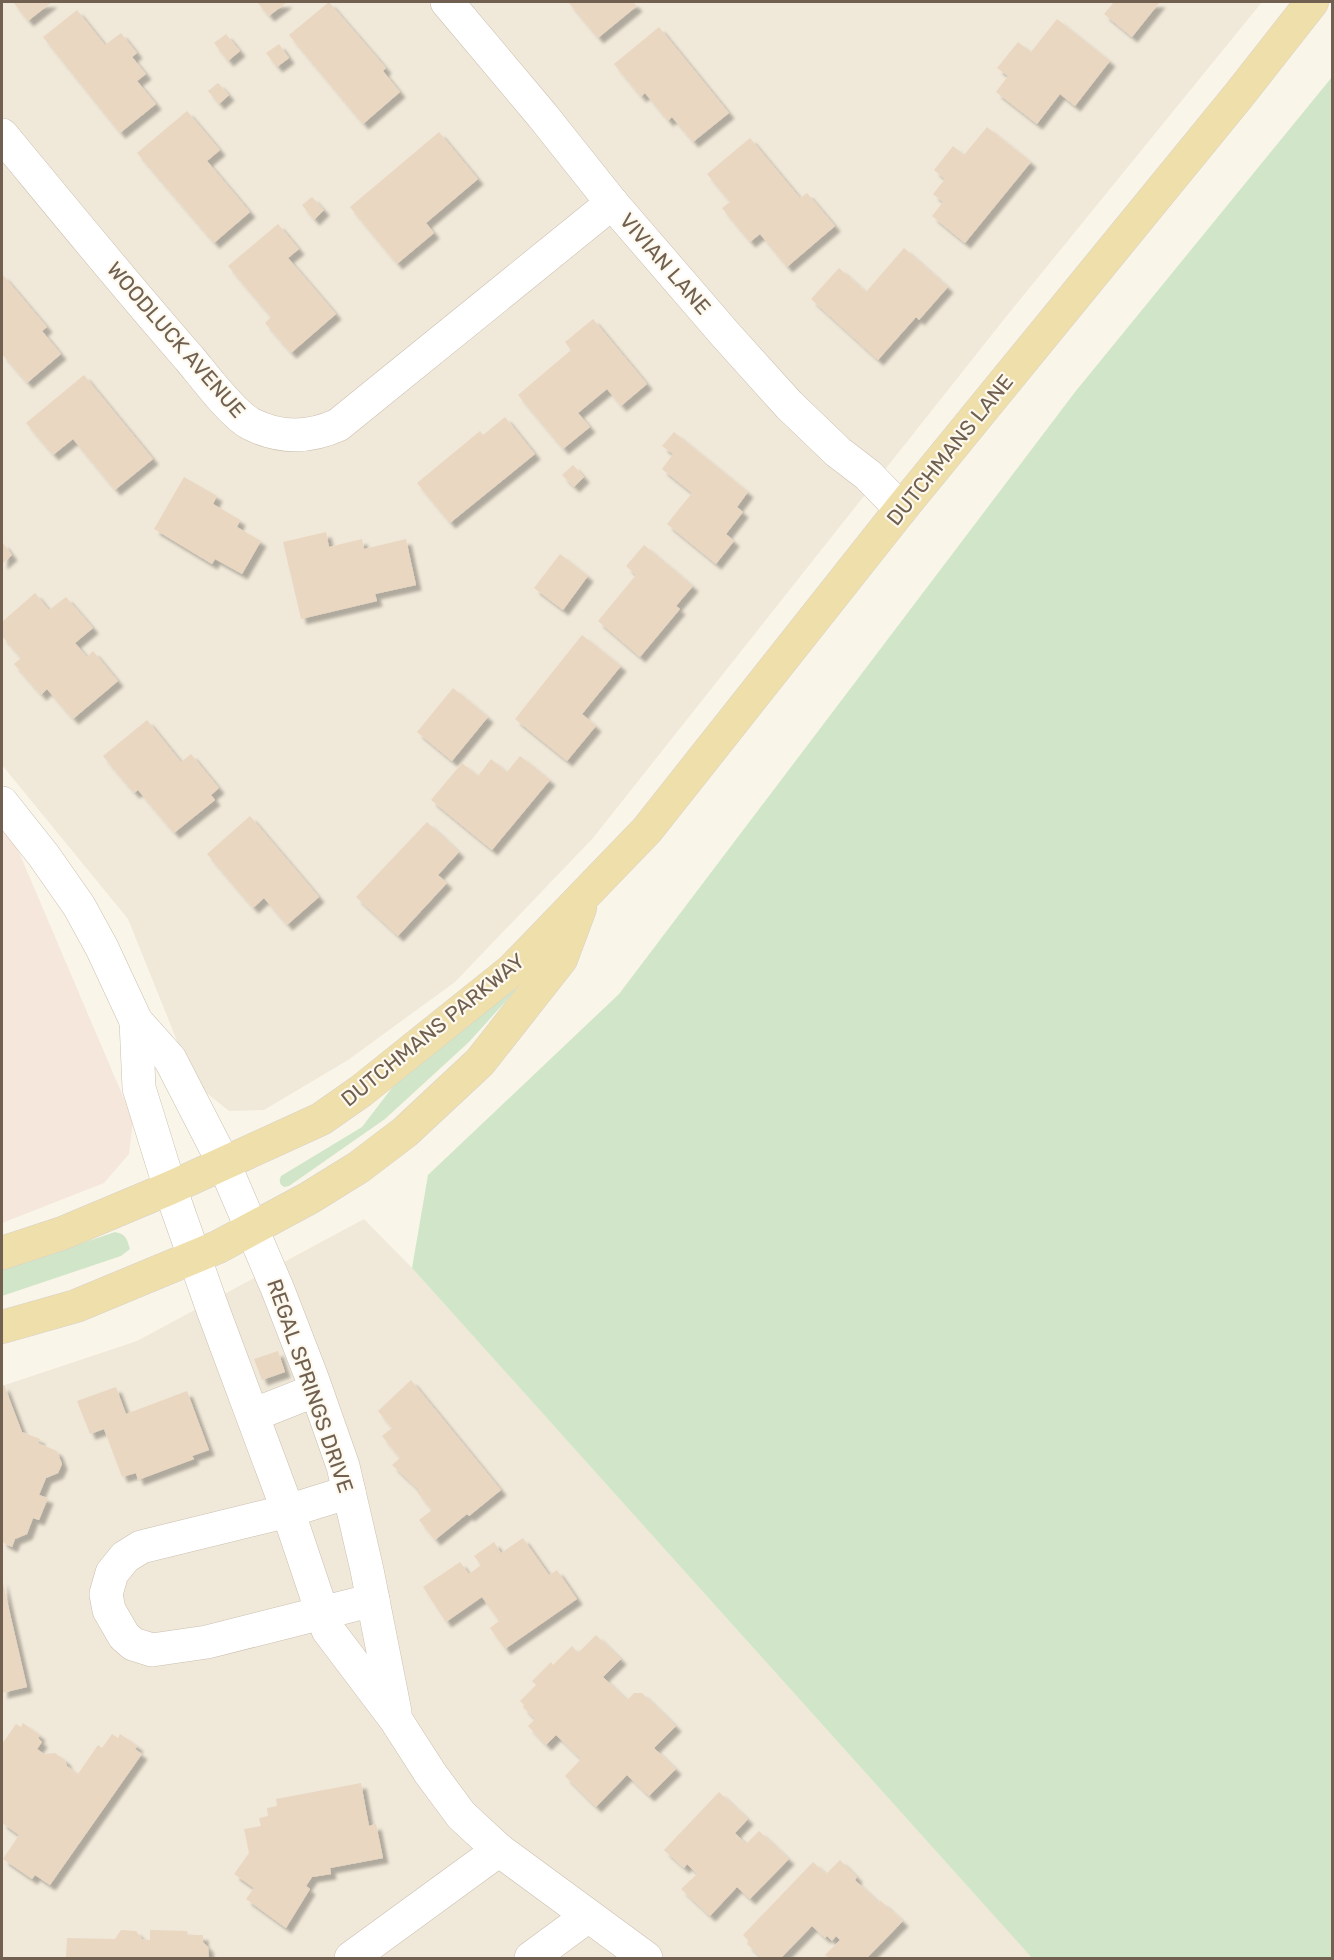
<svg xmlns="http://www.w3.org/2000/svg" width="1334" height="1960" font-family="Rubik,sans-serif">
<defs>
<filter id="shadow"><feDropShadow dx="5.5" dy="5.5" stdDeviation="1.5" flood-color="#0004"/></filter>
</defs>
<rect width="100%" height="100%" fill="#faf5e9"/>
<g fill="#f0e8d8">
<path d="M 2,2 L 1262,2 L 1005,318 L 593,838 L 455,982 L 348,1060 L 264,1110 L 229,1111 L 194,1083 L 128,919 L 2,765 Z"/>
<path d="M 364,1219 L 412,1268 L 1032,1958 L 2,1958 L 2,1386 L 137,1341 Z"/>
</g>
<path fill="#f5e7db" d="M 2,828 L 18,850 L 133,1120 L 129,1154 L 104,1183 L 2,1223 Z"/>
<g fill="#d1e6c9">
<path d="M 1332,77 L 1332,1958 L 1032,1958 L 412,1268 L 428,1175 L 619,994 L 1075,392 Z"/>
<path d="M 515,985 L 515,991 L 469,1042 L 385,1119 L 289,1186 L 284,1187 C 279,1184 279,1181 281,1176 L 362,1127 L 398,1080 Z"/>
<path d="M 115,1232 C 126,1234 127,1239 130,1249 L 121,1256 L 2,1296 L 2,1270 Z"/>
</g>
<g fill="#e9d7c2" filter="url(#shadow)">
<path d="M 13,2 L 52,2 L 28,21 Z"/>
<path d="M 257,2 L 287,2 L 269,16 Z"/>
<path d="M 329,2 L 386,68 L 383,71 L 400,92 L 363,124 L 289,35 Z"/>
<path d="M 568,2 L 633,2 L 637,6 L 598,38 Z"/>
<path d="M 1114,2 L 1160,2 L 1132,37 L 1104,14 Z"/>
<path d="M 77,10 L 105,45 L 121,33 L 137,53 L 132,57 L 146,74 L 137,81 L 156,104 L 120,133 L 43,37 Z"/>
<path d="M 1057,19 L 1110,61 L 1075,106 L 1060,94 L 1037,124 L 996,92 L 1008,76 L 997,68 L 1018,42 L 1031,52 Z"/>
<path d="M 659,27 L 729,113 L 693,142 L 672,117 L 668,121 L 645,93 L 641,97 L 614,64 Z"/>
<path d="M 226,34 L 240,51 L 228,61 L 214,43 Z"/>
<path d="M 279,44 L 289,58 L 277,67 L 266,53 Z"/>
<path d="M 218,83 L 229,95 L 219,104 L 208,91 Z"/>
<path d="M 187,111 L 220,150 L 207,161 L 250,212 L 214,243 L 137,153 Z"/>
<path d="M 987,127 L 1031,162 L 965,243 L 932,216 L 943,202 L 933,194 L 945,179 L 934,170 L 953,146 L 964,155 Z"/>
<path d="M 439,132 L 478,179 L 426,223 L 434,233 L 397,264 L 350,207 Z"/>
<path d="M 750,138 L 800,198 L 807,193 L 835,226 L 787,267 L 760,234 L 750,242 L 722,208 L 730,202 L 707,174 Z"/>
<path d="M 312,197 L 324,210 L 314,220 L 302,205 Z"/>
<path d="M 278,224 L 299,249 L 288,258 L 336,314 L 291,353 L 265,323 L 271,317 L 228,266 Z"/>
<path d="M 904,248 L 948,287 L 919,320 L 916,317 L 878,360 L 811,299 L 839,268 L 866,292 Z"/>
<path d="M 2,274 L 47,327 L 42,331 L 61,354 L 27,383 L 2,354 Z"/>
<path d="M 593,319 L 647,384 L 621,406 L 607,389 L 578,413 L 590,427 L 563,449 L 518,395 L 571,350 L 565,342 Z"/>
<path d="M 84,375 L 153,459 L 115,490 L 73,439 L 53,455 L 26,423 Z"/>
<path d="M 505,417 L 535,454 L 450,523 L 417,483 L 480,431 L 483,435 Z"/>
<path d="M 674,432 L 748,492 L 737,507 L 743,512 L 726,534 L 734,541 L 716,564 L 667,524 L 692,493 L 662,469 L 673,454 L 662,446 Z"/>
<path d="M 573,465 L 584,477 L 574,487 L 562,475 Z"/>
<path d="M 184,477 L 217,496 L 213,504 L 240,520 L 237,527 L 261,541 L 242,574 L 215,559 L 212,564 L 154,529 Z"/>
<path d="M 326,532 L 329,547 L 362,539 L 364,549 L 406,539 L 416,585 L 375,594 L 377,601 L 301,619 L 283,542 Z"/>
<path d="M 2,542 L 12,555 L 2,564 Z"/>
<path d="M 644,545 L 693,586 L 676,606 L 680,609 L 640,657 L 598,621 L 636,575 L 626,566 Z"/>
<path d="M 560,554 L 588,576 L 563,610 L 534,588 Z"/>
<path d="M 35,593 L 49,610 L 66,597 L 93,628 L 75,643 L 87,657 L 93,651 L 118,681 L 73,719 L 47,689 L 41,695 L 14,664 L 21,658 L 2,636 L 2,622 Z"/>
<path d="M 582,635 L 621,666 L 582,714 L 596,726 L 567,761 L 515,719 Z"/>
<path d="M 453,688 L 488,717 L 452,761 L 417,732 Z"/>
<path d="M 147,720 L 181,762 L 191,754 L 219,788 L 211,795 L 215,800 L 174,833 L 138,790 L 134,793 L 103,756 Z"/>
<path d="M 520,756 L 550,780 L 492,850 L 431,800 L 462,763 L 478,776 L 491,759 L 507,772 Z"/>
<path d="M 250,816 L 319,897 L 287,925 L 264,898 L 253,908 L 207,854 Z"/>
<path d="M 427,822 L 459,852 L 438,875 L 447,883 L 398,936 L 356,897 Z"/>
<path d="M 278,1351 L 285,1372 L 262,1380 L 254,1359 Z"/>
<path d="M 411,1380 L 501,1490 L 469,1516 L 467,1514 L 435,1540 L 419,1520 L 432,1510 L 417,1492 L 419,1490 L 392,1465 L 400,1458 L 382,1436 L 392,1428 L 378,1411 Z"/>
<path d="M 4,1385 L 22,1432 L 40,1439 L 38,1443 L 57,1451 L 62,1464 L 58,1473 L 46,1478 L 39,1495 L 48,1498 L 39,1520 L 33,1518 L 27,1534 L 15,1539 L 12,1547 L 2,1542 L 2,1386 Z"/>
<path d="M 116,1387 L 126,1414 L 187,1391 L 209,1450 L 192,1456 L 194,1459 L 138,1480 L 136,1473 L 122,1477 L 104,1429 L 90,1434 L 77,1401 Z"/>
<path d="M 523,1538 L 549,1575 L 557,1570 L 577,1599 L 505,1649 L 490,1628 L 499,1621 L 482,1597 L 446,1622 L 423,1587 L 460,1562 L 469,1574 L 481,1565 L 474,1556 L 494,1542 L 501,1553 Z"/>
<path d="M 2,1579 L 27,1687 L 2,1693 Z"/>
<path d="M 596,1635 L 621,1659 L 603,1677 L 627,1700 L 634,1693 L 642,1693 L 676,1726 L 654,1748 L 676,1769 L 649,1796 L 627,1775 L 596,1807 L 565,1776 L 581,1759 L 556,1735 L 546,1745 L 528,1726 L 535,1719 L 523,1707 L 524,1705 L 520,1701 L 536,1685 L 532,1681 L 551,1662 L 553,1665 L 572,1646 L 578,1653 Z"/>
<path d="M 23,1723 L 40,1735 L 38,1738 L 42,1742 L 37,1749 L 44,1754 L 55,1753 L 65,1760 L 67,1766 L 78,1774 L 98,1745 L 102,1748 L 112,1734 L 118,1738 L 120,1734 L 138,1746 L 135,1749 L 142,1754 L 50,1885 L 35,1875 L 32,1879 L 3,1859 L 19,1835 L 2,1823 L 2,1744 L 16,1724 L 21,1727 Z"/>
<path d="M 361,1783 L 369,1826 L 376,1824 L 383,1858 L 330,1868 L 331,1874 L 312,1877 L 306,1886 L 310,1889 L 286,1928 L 246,1899 L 254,1888 L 234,1874 L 249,1853 L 244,1829 L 261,1826 L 259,1818 L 268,1816 L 267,1808 L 277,1806 L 276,1799 Z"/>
<path d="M 719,1792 L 748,1819 L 735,1833 L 746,1844 L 759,1831 L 789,1859 L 750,1899 L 737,1887 L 710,1916 L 681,1889 L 697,1874 L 687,1864 L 684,1868 L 664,1850 Z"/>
<path d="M 840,1860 L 857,1877 L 855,1880 L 879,1903 L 881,1901 L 903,1921 L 867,1958 L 829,1958 L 825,1955 L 840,1940 L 836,1936 L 832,1941 L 827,1936 L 825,1938 L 812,1926 L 781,1958 L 762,1958 L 747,1944 L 749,1941 L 743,1935 L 813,1862 L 826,1874 Z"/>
<path d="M 121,1930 L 136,1931 L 142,1939 L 150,1940 L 150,1930 L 187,1931 L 188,1935 L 203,1935 L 203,1942 L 208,1947 L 209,1958 L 66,1958 L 67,1938 L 115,1939 Z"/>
</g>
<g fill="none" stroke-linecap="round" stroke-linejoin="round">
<defs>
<g id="minor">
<path d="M 447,2 L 542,115 L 612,203 L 725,334 L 789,405 L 838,452 L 868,475 L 901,509"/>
<path d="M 2,135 C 64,210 125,285 189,358 C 204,376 232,414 251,424 C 281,439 309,438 338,425 L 612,203"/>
<path d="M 2,803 L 44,856 L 79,906 L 102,948 L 136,1021 L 170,1059 L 224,1164 L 278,1290 L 312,1378 L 343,1466 L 367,1570 L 395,1712"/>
<path d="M 136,1021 L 139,1088 L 170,1188 L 213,1310 L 288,1511 L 328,1630 L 396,1720 L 430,1773 L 461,1815 L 499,1850 L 646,1958"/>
<path d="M 253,1415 L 316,1390"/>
<path d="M 349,1492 L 288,1511 L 141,1547 L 125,1557 L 112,1573 L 106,1594 L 109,1610 L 124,1636 L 133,1644 L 152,1650 L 207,1642 L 373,1600"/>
<path d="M 351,1958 L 499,1850"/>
<path d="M 531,1958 L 588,1916"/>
</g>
<g id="major">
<path d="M 2,1253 L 63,1233 L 170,1188 L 321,1119 L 361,1091 L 512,970 L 647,830 L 901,509 L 1239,95 L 1312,2"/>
<path d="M 2,1327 L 76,1306 L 218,1247 L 309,1198 L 359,1167 L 405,1132 L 480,1062 L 561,959 L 580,908"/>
</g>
</defs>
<use href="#minor" stroke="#cabfb0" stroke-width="34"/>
<use href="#major" stroke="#d7d2ce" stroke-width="34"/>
<use href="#minor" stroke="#fff" stroke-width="33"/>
<use href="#major" stroke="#efdfaa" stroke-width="33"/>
</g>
<g text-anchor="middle" stroke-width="4.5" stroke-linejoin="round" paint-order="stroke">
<g font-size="21" fill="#716050" stroke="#fdf9ef">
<text transform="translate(665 264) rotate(49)" y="7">VIVIAN LANE</text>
<text transform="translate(176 340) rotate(49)" y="7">WOODLUCK AVENUE</text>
<text transform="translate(950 450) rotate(-51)" y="7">DUTCHMANS LANE</text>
<text transform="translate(433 1030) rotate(-39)" y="7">DUTCHMANS PARKWAY</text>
<text transform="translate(310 1386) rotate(71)" y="7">REGAL SPRINGS DRIVE</text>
</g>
</g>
<rect width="1334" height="1960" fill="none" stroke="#716050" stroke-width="6"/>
</svg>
